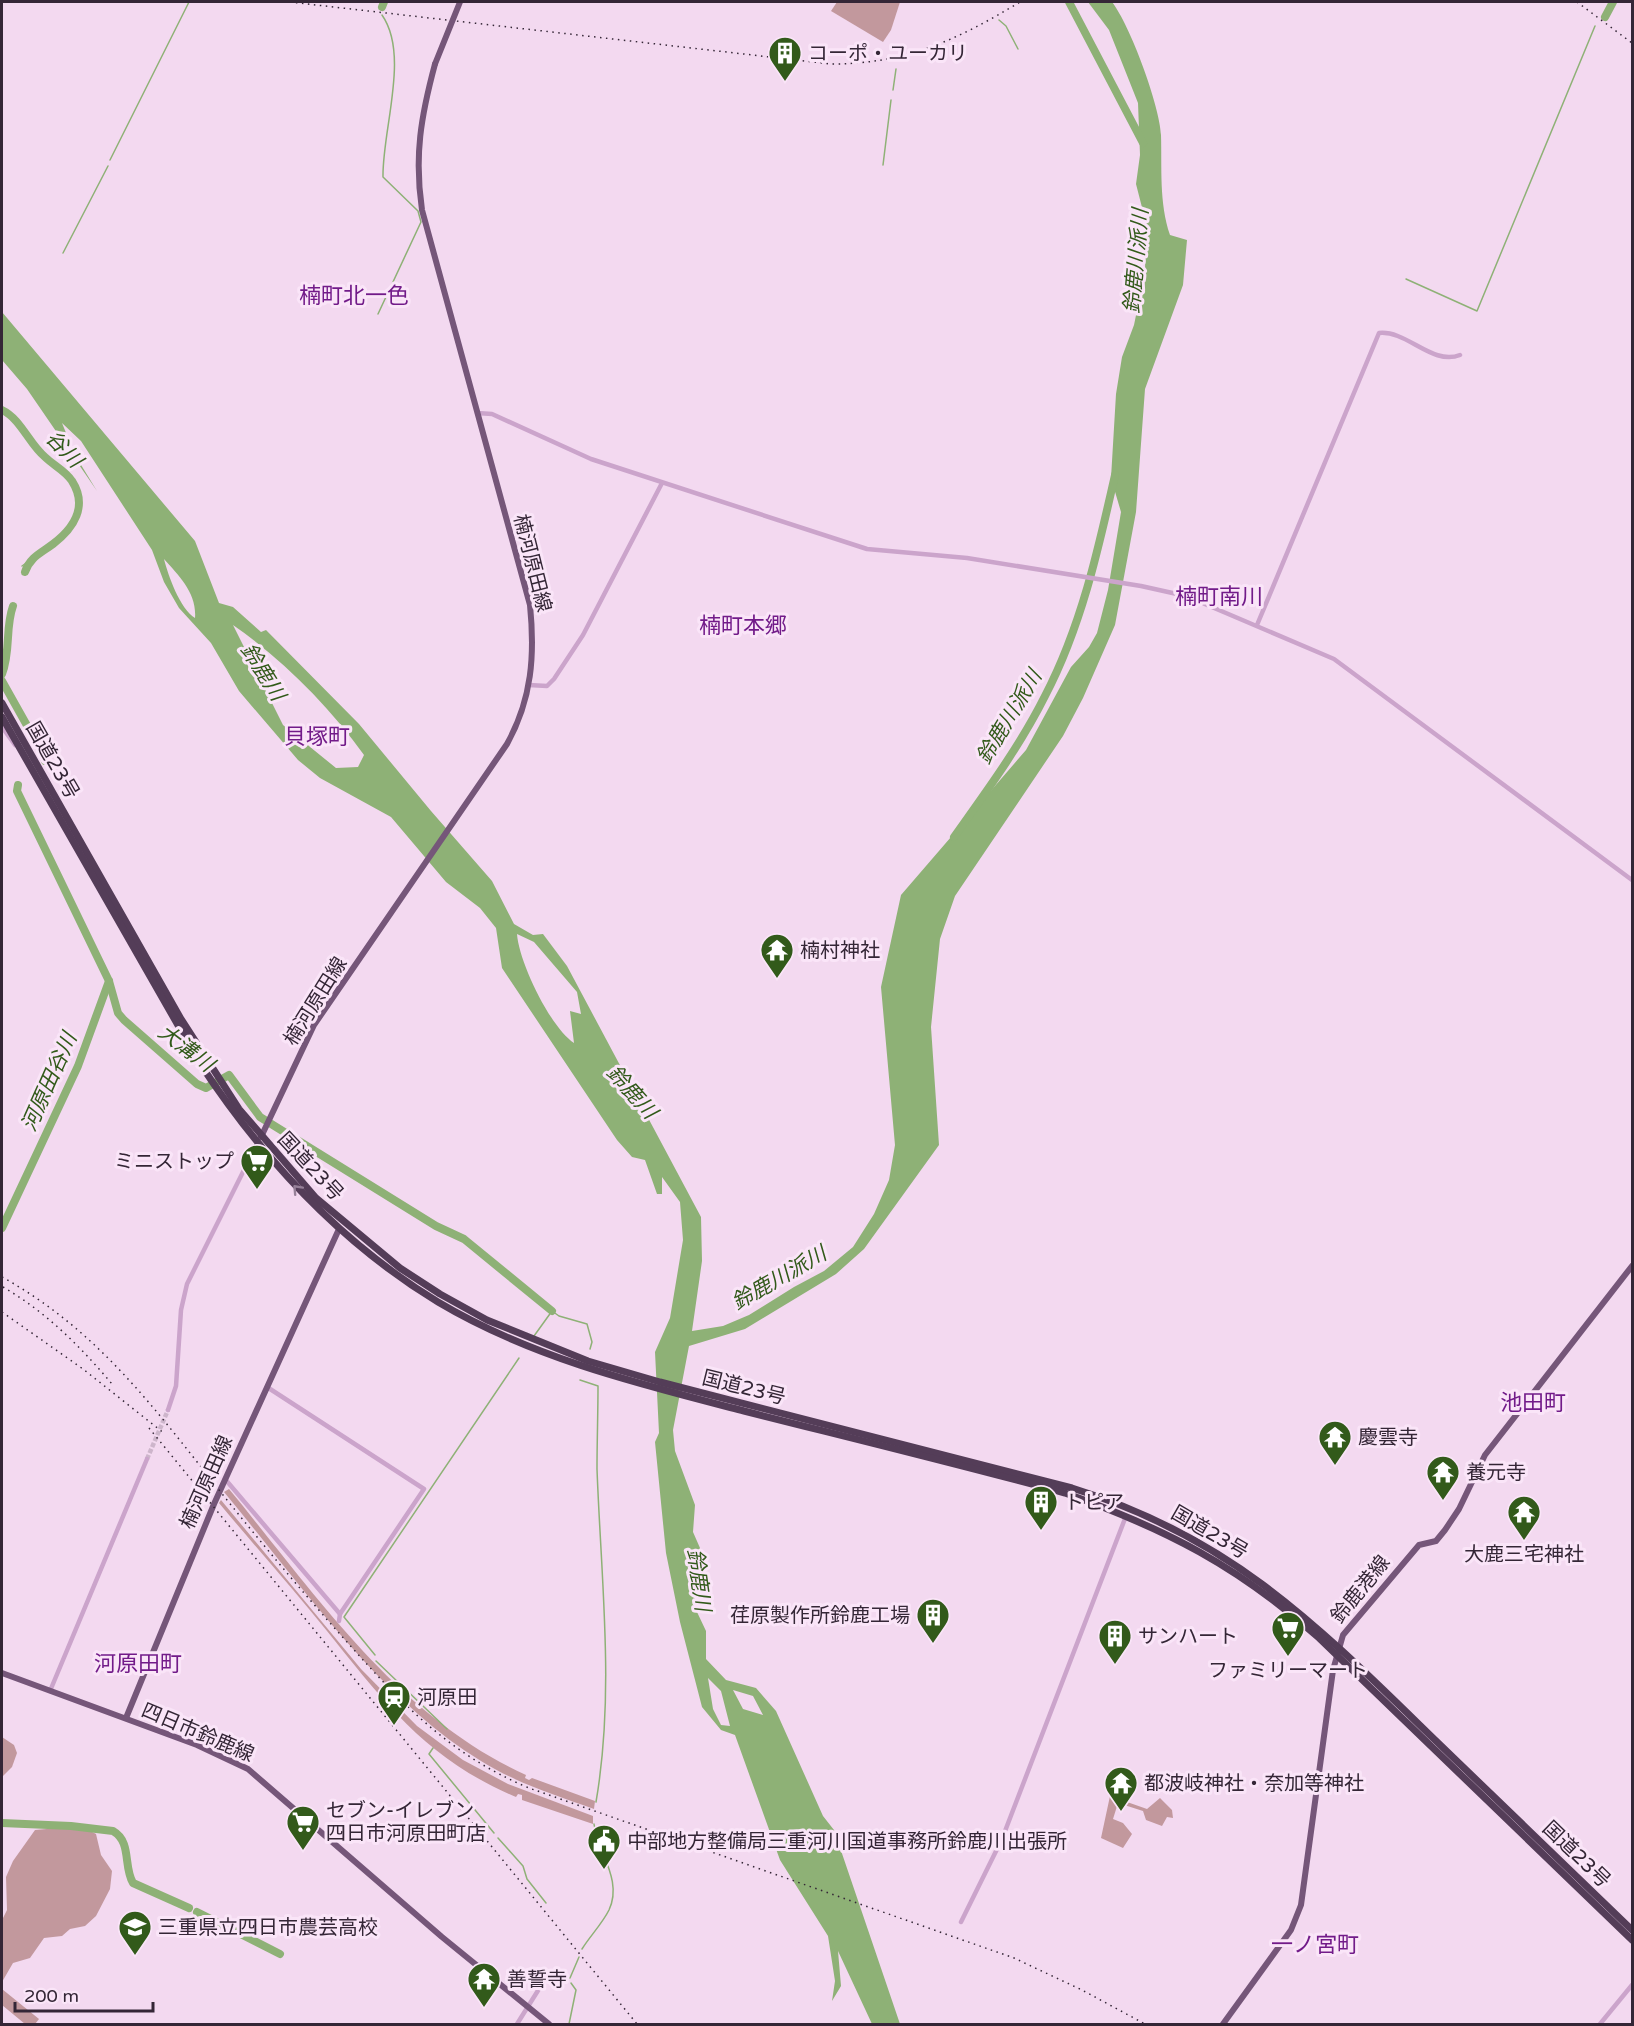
<svg xmlns="http://www.w3.org/2000/svg" width="1634" height="2026" font-family="'Varela Round','Noto Sans JP',sans-serif">
<rect width="100%" height="100%" fill="#f3d9f0"/>
<g fill="#c2989d">
<path d="M 837,2 L 900,2 L 891,30 L 883,42 L 831,11 Z"/>
<path d="M 229,1489 C 317,1596 397,1716 526,1775 L 525,1778 L 529,1780 L 532,1778 L 595,1801 L 594,1809 C 555,1795 516,1783 481,1761 C 380,1700 299,1582 224,1492 Z"/>
<path d="M 221,1500 L 361,1669 L 417,1726 L 463,1760 L 508,1784 L 593,1816 L 593,1824 L 522,1800 L 522,1795 L 518,1794 L 516,1797 C 426,1759 385,1703 327,1631 C 293,1589 254,1545 219,1503 Z"/>
<path d="M 2,1737 L 14,1745 L 17,1753 L 12,1767 L 2,1777 Z"/>
<path d="M 1110,1796 L 1147,1809 L 1160,1798 L 1172,1810 L 1173,1818 L 1167,1817 L 1162,1826 L 1146,1820 L 1143,1811 L 1118,1803 L 1113,1819 L 1123,1823 L 1132,1834 L 1123,1848 L 1101,1838 Z"/>
<path d="M 81,1826 L 96,1834 L 101,1855 L 112,1871 L 110,1889 L 96,1916 L 85,1926 L 70,1929 L 62,1936 L 44,1938 L 30,1958 L 13,1963 L 2,1982 L 2,1920 L 7,1910 L 6,1877 L 13,1861 L 35,1830 Z"/>
<path d="M 2,1989 L 39,2019 L 35,2024 L 25,2024 L 2,2005 Z"/>
</g>
<path fill="#8eb176" fill-rule="evenodd" d="M 1088,2 L 1112,2 C 1130,25 1160,106 1161,135 C 1162,168 1159,203 1170,235 L 1187,240 L 1183,285 L 1145,389 L 1136,512 L 1115,625 L 1083,698 L 1063,736 L 955,896 L 940,939 L 931,1027 L 939,1145 L 864,1249 L 836,1274 L 745,1329 L 689,1346 L 673,1430 L 675,1451 L 695,1505 L 693,1532 L 700,1548 L 697,1612 L 706,1631 L 706,1659 L 726,1680 L 756,1688 L 776,1711 L 823,1816 L 834,1830 L 900,2024 L 872,2024 L 838,1951 L 841,1986 L 832,2001 L 835,1981 L 828,1936 L 780,1860 L 735,1735 L 721,1730 L 702,1707 L 680,1622 L 666,1553 L 655,1442 L 659,1433 L 655,1352 L 670,1318 L 683,1240 L 680,1202 L 662,1177 L 662,1194 L 657,1194 L 645,1160 L 632,1157 L 617,1140 L 502,968 L 496,928 L 480,908 L 446,882 L 391,817 L 320,778 L 298,760 L 239,691 L 211,643 L 179,608 L 164,582 L 152,550 L 81,441 L 62,423 L 75,455 L 97,491 L 27,389 L 2,360 L 2,312 L 195,541 L 219,603 L 233,607 L 261,632 L 266,630 L 359,724 L 431,811 L 492,881 L 514,924 L 533,935 L 543,934 L 567,966 L 701,1217 L 702,1261 L 692,1331 L 723,1326 L 749,1315 L 794,1287 L 824,1271 L 853,1247 L 874,1214 L 889,1180 L 895,1145 L 881,987 L 901,895 L 1026,750 L 1071,667 L 1089,647 L 1097,633 L 1108,590 L 1121,512 L 1111,478 L 1116,394 L 1122,357 L 1134,325 L 1145,271 L 1146,223 L 1136,184 L 1140,155 L 1138,103 L 1109,30 ZM 164,559 C 179,576 197,593 195,618 C 180,609 168,575 164,559 ZM 233,625 C 283,660 328,705 364,755 L 358,767 L 336,768 L 283,725 ZM 517,934 L 534,942 L 577,992 L 581,1014 L 570,1011 L 574,1043 C 550,1027 519,962 517,934 ZM 708,1678 L 721,1691 L 730,1726 L 721,1725 L 713,1709 ZM 733,1690 L 753,1696 L 763,1715 L 743,1709 Z"/>
<g fill="none" stroke-linecap="round" stroke-linejoin="round">
<g stroke="#8eb176" stroke-width="1.5">
<path d="M 999,20 L 1006,26 L 1018,49"/>
<path d="M 893,90 L 896,69"/>
<path d="M 110,160 L 189,2"/>
<path d="M 883,165 L 891,100"/>
<path d="M 63,253 L 108,166"/>
<path d="M 1406,279 L 1477,311 L 1595,26"/>
<path d="M 378,314 L 421,222 L 418,211 L 383,177 C 382,130 410,55 382,15"/>
<path d="M 22,566 L 29,561"/>
<path d="M 534,1336 L 552,1311 L 559,1316 L 587,1324 L 592,1342 L 590,1349"/>
<path d="M 580,1380 L 598,1386 C 598,1414 597,1441 597,1469 C 601,1580 615,1692 596,1802"/>
<path d="M 375,1655 L 344,1617 L 519,1358"/>
<path d="M 376,1661 L 447,1729"/>
<path d="M 433,1748 L 429,1754 L 494,1833"/>
<path d="M 498,1838 L 523,1866 L 527,1879 L 546,1903"/>
<path d="M 582,1949 C 590,1936 602,1924 609,1910 C 623,1880 598,1853 594,1824"/>
<path d="M 570,1978 L 579,1957"/>
<path d="M 569,2024 L 576,1990 L 571,1983"/>
</g>
<g stroke="#8eb176" stroke-width="8">
<path d="M 1069,2 L 1143,143"/>
<path d="M 382,7 L 384,2"/>
<path d="M 1605,17 L 1613,2"/>
<path d="M 2,410 C 21,419 29,444 45,457 C 53,465 66,471 72,481 C 88,506 74,528 53,544 C 41,553 30,557 25,572"/>
<path d="M 2,674 C 11,651 5,628 13,606"/>
<path d="M 2,681 L 43,754 L 45,761"/>
<path d="M 18,785 L 17,791 L 109,981 L 118,1013 L 124,1020 L 197,1084 L 206,1088 L 229,1075 L 260,1117 L 436,1226 L 464,1239 L 552,1311"/>
<path d="M 954,837 C 986,792 1020,746 1045,696 C 1081,627 1098,551 1115,475"/>
<path d="M 2,1228 L 78,1066 L 109,981"/>
<path d="M 2,1823 L 71,1826 L 113,1831 C 132,1842 123,1866 133,1883 L 189,1908"/>
<path d="M 197,1912 L 280,1954"/>
</g>
<path stroke="#cdb5cb" stroke-width="4.5" stroke-dasharray="4.5 2" stroke-linecap="butt" d="M 147,1459 L 168,1410"/>
<g stroke="#cba4cb" stroke-width="4.5">
<path d="M 477,413 L 492,414 L 591,459 L 867,549 L 967,558 L 1141,586 L 1186,596 L 1334,659 L 1632,880"/>
<path d="M 1257,625 L 1379,333 C 1407,330 1432,366 1460,355"/>
<path d="M 529,685 L 547,686 L 554,679 L 583,635 L 662,483"/>
<path d="M 2,727 L 15,745"/>
<path d="M 267,1387 L 424,1489 L 340,1614"/>
<path d="M 168,1410 L 176,1386 L 181,1310 L 187,1284 L 257,1144"/>
<path d="M 225,1479 L 340,1614 L 339,1621"/>
<path d="M 50,1691 L 147,1459"/>
<path d="M 961,1922 L 1002,1839 L 1126,1516"/>
<path d="M 517,2024 L 549,1973"/>
<path d="M 1600,2024 L 1632,1985"/>
</g>
<g stroke="#755679" stroke-width="6">
<path d="M 261,1137 L 314,1025 L 507,744 C 532,699 535,655 530,605 L 422,210 C 414,156 421,116 435,64"/>
<path d="M 2,1673 L 197,1745 L 248,1769 L 442,1937 L 549,2024"/>
<path d="M 126,1718 L 214,1504 L 339,1229"/>
<path d="M 1223,2024 L 1291,1930 L 1301,1905 L 1333,1670 L 1343,1635 L 1419,1545 L 1436,1541 L 1445,1530 L 1459,1509 L 1485,1455 L 1632,1266"/>
</g>
<g stroke="#543d58" stroke-width="7">
<path d="M 2,703 L 181,1019 L 239,1109 L 316,1198 L 400,1268 L 440,1294 L 487,1320 L 588,1361 L 660,1382 L 1072,1488 C 1231,1537 1317,1625 1433,1738 C 1500,1802 1566,1866 1632,1930"/>
<path d="M 2,717 L 199,1062 C 262,1158 339,1242 438,1302 C 532,1358 639,1384 744,1411 C 851,1438 958,1464 1065,1493 C 1166,1529 1238,1566 1319,1638 L 1632,1940"/>
</g>
<g stroke="#342636" stroke-width="1.5" stroke-dasharray="1.5 4.5" stroke-linecap="butt">
<path d="M 290,2 L 831,64 C 906,64 957,40 1020,2"/>
<path d="M 1577,2 L 1632,43"/>
<path d="M 2,1277 C 98,1330 156,1410 223,1495 C 263,1545 304,1594 347,1642 C 402,1704 450,1755 529,1788 L 1014,1958 L 1082,1990 L 1145,2024"/>
<path d="M 3,1287 C 46,1312 80,1346 112,1384"/>
<path d="M 2,1312 L 83,1369 L 165,1434"/>
<path d="M 149,1428 L 637,2024"/>
</g>
<path stroke="#755679" stroke-width="6" d="M 435,64 L 460,2"/>
</g>
<defs><path id="oneway-chevron" d="M-2-3.5L2.5 0L-2 3.5" fill="none" stroke-width="1.6" stroke-linecap="round" stroke-linejoin="round" transform="scale(1.5)"/></defs>
<use stroke="#968098" href="#oneway-chevron" transform="translate(297 1189) rotate(-133)"/>
<defs>
<symbol id="building-pin" viewBox="-11 -11 22 30"><path d="M0 17L-7.5 6A9.5 9.5 0 1 1 7.5 6Z" fill="#325a1a" stroke="#fae5f8"/><path d="M-4-6H4V6H1V3H-1V6H-4ZM-2.5-4.3h1.7v1.8h-1.7ZM.8-4.3h1.7v1.8H.8ZM-2.5-1h1.7V.8h-1.7ZM.8-1h1.7V.8H.8Z" fill="#fff"/></symbol>
<symbol id="temple-pin" viewBox="-11 -11 22 30"><path d="M0 17L-7.5 6A9.5 9.5 0 1 1 7.5 6Z" fill="#325a1a" stroke="#fae5f8"/><path d="M0-6L5-2H3V0L6.5 2.5H4V6H1.5V3h-3V6H-4V2.5H-6.5L-3 0V-2H-5Z" fill="#fff"/></symbol>
<symbol id="supermarket-pin" viewBox="-11 -11 22 30"><path d="M0 17L-7.5 6A9.5 9.5 0 1 1 7.5 6Z" fill="#325a1a" stroke="#fae5f8"/><path d="M-6-5.5h2.5l.6 2H6L4.5 2H-2.5L-4.4-4H-6ZM-1.5 3.2a1.3 1.3 0 1 0 .1 0ZM3 3.2a1.3 1.3 0 1 0 .1 0Z" fill="#fff"/></symbol>
<symbol id="station-pin" viewBox="-11 -11 22 30"><path d="M0 17L-7.5 6A9.5 9.5 0 1 1 7.5 6Z" fill="#325a1a" stroke="#fae5f8"/><path d="M-3-6H3Q5-6 5-4V2Q5 4 3 4L4.5 6H3L1.5 4h-3L-3 6H-4.5L-3 4Q-5 4-5 2V-4Q-5-6-3-6ZM-3.5-4v3h7v-3ZM-3.5 1v1.5H-2V1ZM2 1v1.5H3.5V1Z" fill="#fff"/></symbol>
<symbol id="civic-pin" viewBox="-11 -11 22 30"><path d="M0 17L-7.5 6A9.5 9.5 0 1 1 7.5 6Z" fill="#325a1a" stroke="#fae5f8"/><path d="M-.6-6.5H3V-4.5H.6V-3L4-1V1h2V6H-6V1h2V-1L-.6-3ZM-1.2 2.5V6h2.4V2.5Z" fill="#fff"/></symbol>
<symbol id="school-pin" viewBox="-11 -11 22 30"><path d="M0 17L-7.5 6A9.5 9.5 0 1 1 7.5 6Z" fill="#325a1a" stroke="#fae5f8"/><path d="M0-5L7-2L0 1L-7-2ZM-4 1L0 2.5L4 1V4Q0 6-4 4Z" fill="#fff"/></symbol>
</defs>
<g fill-rule="evenodd">
<use href="#building-pin" x="766" y="34" width="38" height="52"/>
<use href="#temple-pin" x="758" y="931" width="38" height="52"/>
<use href="#supermarket-pin" x="238" y="1142" width="38" height="52"/>
<use href="#temple-pin" x="1316" y="1418" width="38" height="52"/>
<use href="#temple-pin" x="1424" y="1453" width="38" height="52"/>
<use href="#building-pin" x="1022" y="1483" width="38" height="52"/>
<use href="#temple-pin" x="1505" y="1493" width="38" height="52"/>
<use href="#building-pin" x="914" y="1596" width="38" height="52"/>
<use href="#supermarket-pin" x="1269" y="1609" width="38" height="52"/>
<use href="#building-pin" x="1096" y="1617" width="38" height="52"/>
<use href="#station-pin" x="375" y="1678" width="38" height="52"/>
<use href="#temple-pin" x="1102" y="1764" width="38" height="52"/>
<use href="#supermarket-pin" x="284" y="1803" width="38" height="52"/>
<use href="#civic-pin" x="585" y="1822" width="38" height="52"/>
<use href="#school-pin" x="116" y="1908" width="38" height="52"/>
<use href="#temple-pin" x="465" y="1960" width="38" height="52"/>
</g>
<g text-anchor="middle" stroke-width="6" stroke-linejoin="round" paint-order="stroke">
<g font-size="20" fill="#342636" stroke="#fae5f8" text-anchor="start">
<text x="808" y="60">コーポ・ユーカリ</text>
<text x="800" y="957">楠村神社</text>
<text x="234" y="1168" text-anchor="end">ミニストップ</text>
<text x="1358" y="1444">慶雲寺</text>
<text x="1466" y="1479">養元寺</text>
<text x="1064" y="1509">トピア</text>
<text x="1524" y="1561" text-anchor="middle">大鹿三宅神社</text>
<text x="910" y="1622" text-anchor="end">荏原製作所鈴鹿工場</text>
<text x="1138" y="1643">サンハート</text>
<text x="1288" y="1677" text-anchor="middle">ファミリーマート</text>
<text x="417" y="1704">河原田</text>
<text x="1144" y="1790">都波岐神社・奈加等神社</text>
<text x="326" y="1817">セブン-イレブン<tspan x="326" dy="23">四日市河原田町店</tspan></text>
<text x="627" y="1848">中部地方整備局三重河川国道事務所鈴鹿川出張所</text>
<text x="158" y="1934">三重県立四日市農芸高校</text>
<text x="507" y="1986">善誓寺</text>
</g>
<g font-size="20" fill="#342636" stroke="#fae5f8">
<text transform="translate(533 563) rotate(76)" y="7">楠河原田線</text>
<text transform="translate(53 760) rotate(60)" y="7">国道23号</text>
<text transform="translate(315 1001) rotate(-58)" y="7">楠河原田線</text>
<text transform="translate(311 1166) rotate(47)" y="7">国道23号</text>
<text transform="translate(744 1387) rotate(14)" y="7">国道23号</text>
<text transform="translate(206 1482) rotate(-66)" y="7">楠河原田線</text>
<text transform="translate(1210 1532) rotate(30)" y="7">国道23号</text>
<text transform="translate(1360 1589) rotate(-51)" y="7">鈴鹿港線</text>
<text transform="translate(198 1732) rotate(23)" y="7">四日市鈴鹿線</text>
<text transform="translate(1577 1854) rotate(44)" y="7">国道23号</text>
</g>
<g font-size="21" font-style="italic" fill="#325a1a" stroke="#fae5f8">
<text transform="translate(1136 261) rotate(-85)" y="7">鈴鹿川派川</text>
<text transform="translate(64 449) rotate(46)" y="7">谷川</text>
<text transform="translate(263 672) rotate(58)" y="7">鈴鹿川</text>
<text transform="translate(1009 717) rotate(-59)" y="7">鈴鹿川派川</text>
<text transform="translate(186 1048) rotate(37)" y="7">大溝川</text>
<text transform="translate(49 1082) rotate(-66)" y="7">河原田谷川</text>
<text transform="translate(632 1092) rotate(48)" y="7">鈴鹿川</text>
<text transform="translate(779 1278) rotate(-30)" y="7">鈴鹿川派川</text>
<text transform="translate(699 1580) rotate(82)" y="7">鈴鹿川</text>
</g>
<g font-size="22" fill="#721b89" stroke="#fae5f8">
<text x="354" y="303">楠町北一色</text>
<text x="1219" y="604">楠町南川</text>
<text x="743" y="633">楠町本郷</text>
<text x="317" y="744">貝塚町</text>
<text x="1533" y="1410">池田町</text>
<text x="138" y="1671">河原田町</text>
<text x="1315" y="1952">一ノ宮町</text>
</g>
</g>
<rect width="1634" height="2026" fill="none" stroke="#342636" stroke-width="6"/>
<path d="M15 2002v9h138v-9" fill="none" stroke="#342636" stroke-width="3"/>
<text x="24" y="2002" font-size="18" fill="#342636" stroke="#fae5f8" stroke-width="4.5" paint-order="stroke">200 m</text>
</svg>
